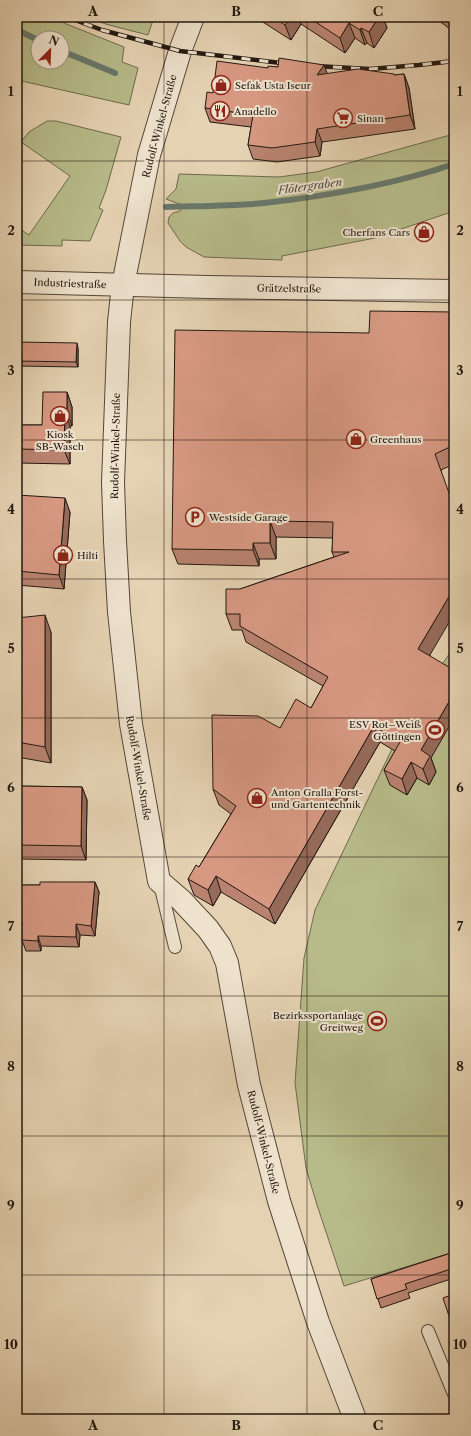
<svg xmlns="http://www.w3.org/2000/svg" width="471" height="1436" font-family="'Libre Caslon Text',serif">
<rect width="100%" height="100%" fill="#e5d2b2"/>
<filter id="stains"><feTurbulence type="fractalNoise" baseFrequency=".005" numOctaves="4"/><feColorMatrix values="0 0 0 0 .2 0 0 0 0 .09 0 0 0 0 .02 0 0 0 .5 -.17"/></filter>
<radialGradient id="worn" r=".72"><stop offset=".6" stop-color="#630" stop-opacity="0"/><stop offset="1" stop-color="#630" stop-opacity=".3"/></radialGradient>
<g fill="#b7bb8a" stroke="#6d6a4e" fill-rule="evenodd">
<path d="M 17,17 L 49,17 L 124,47 L 122,62 L 138,68 L 129,105 L 17,80 ZM 38,38 L 62,38 L 62,62 L 38,62 Z"/>
<path d="M 84,17 L 154,17 L 148,35 L 109,25 Z"/>
<path d="M 47,121 L 56,121 L 121,137 L 106,190 L 99,208 L 103,210 L 90,241 L 62,240 L 62,246 L 17,245 L 17,227 L 29,235 L 70,176 L 21,142 L 29,132 Z"/>
<path d="M 454,134 L 454,211 L 375,238 L 282,256 L 282,260 L 204,257 L 186,247 L 180,241 L 168,223 L 169,217 L 173,213 L 180,211 L 182,205 L 166,199 L 176,189 L 179,174 L 279,177 L 316,172 Z"/>
<path d="M 454,647 L 454,1252 L 344,1286 L 317,1205 L 306,1168 L 295,1083 L 304,958 L 315,910 L 392,749 L 437,672 Z"/>
</g>
<g fill="none" stroke-linecap="round" stroke-linejoin="round">
<g stroke="#68786c" stroke-width="6">
<path d="M 17,30 L 38,40"/>
<path d="M 62,51 L 115,73"/>
<path d="M 166,207 C 198,206 232,206 264,203 C 328,196 392,185 454,164"/>
</g>
<defs>
<g id="lane">
<path d="M 160,884 L 175,947"/>
<path d="M 428,1331 L 454,1394"/>
</g>
<g id="street">
<path d="M 193,17 L 180,51 L 149,155 L 123,285 L 119,322 L 113,482 L 115,541 L 119,612 L 131,724 L 159,881 L 181,900 L 208,929 L 220,946 L 227,963 L 249,1085 L 279,1201 L 318,1322 L 355,1419"/>
<path d="M 17,282 L 208,287 L 454,291"/>
</g>
</defs>
<use href="#lane" stroke="#544639" stroke-width="14"/>
<use href="#street" stroke="#544639" stroke-width="24"/>
<use href="#lane" stroke="#eee2cd" stroke-width="12"/>
<use href="#street" stroke="#eee2cd" stroke-width="22"/>
<defs>
<g id="rail">
<path d="M 67,17 L 102,30 L 180,51 L 289,64"/>
<path d="M 315,66 L 370,69 L 419,65 L 454,61"/>
</g>
</defs>
<use href="#rail" stroke="#231811" stroke-width="4.5"/>
<use href="#rail" stroke="#eee2cd" stroke-width="3" stroke-dasharray="9" stroke-linecap="butt"/>
</g>
<g fill="#b98370" stroke="#231811">
<path d="M 255,17 L 383,17 L 387,28 L 374,48 L 367,43 L 365,45 L 355,38 L 345,53 L 301,24 L 291,40 Z"/>
<path d="M 434,17 L 454,17 L 454,32 Z"/>
<path d="M 324,65 L 327,74 L 395,75 L 404,74 L 409,88 L 415,129 L 322,142 L 320,156 L 277,162 L 253,159 L 248,145 L 251,127 L 210,122 L 205,108 L 268,68 L 278,67 Z"/>
<path d="M 454,312 L 454,464 L 441,470 L 430,656 L 431,758 L 436,772 L 429,785 L 417,778 L 407,795 L 390,785 L 384,770 L 395,751 L 380,742 L 275,924 L 221,892 L 213,906 L 194,895 L 188,879 L 199,867 L 231,814 L 219,805 L 213,789 L 280,728 L 311,708 L 323,686 L 246,642 L 242,630 L 232,630 L 226,614 L 240,589 L 334,557 L 332,552 L 333,538 L 276,537 L 276,559 L 259,559 L 259,566 L 178,564 L 172,549 L 369,333 Z"/>
<path d="M 17,342 L 78,348 L 78,367 L 17,366 Z"/>
<path d="M 67,392 L 72,407 L 72,426 L 70,426 L 70,464 L 17,463 L 17,425 L 42,425 Z"/>
<path d="M 17,495 L 70,512 L 64,589 L 17,585 Z"/>
<path d="M 17,618 L 51,632 L 51,763 L 17,757 Z"/>
<path d="M 17,786 L 82,787 L 87,800 L 86,860 L 17,859 Z"/>
<path d="M 95,882 L 99,892 L 95,936 L 80,935 L 79,947 L 41,946 L 41,951 L 26,951 L 22,940 L 22,931 L 17,930 L 17,885 L 40,885 Z"/>
<path d="M 454,1252 L 454,1278 L 408,1293 L 410,1298 L 381,1308 L 371,1279 Z"/>
</g>
<g fill="#966a5b" stroke="#231811">
<path d="M 291,17 L 299,17 L 301,24 L 291,40 L 285,25 Z"/>
<path d="M 379,17 L 383,17 L 387,28 L 374,48 L 369,32 Z"/>
<path d="M 349,23 L 355,38 L 345,53 L 340,38 Z"/>
<path d="M 361,28 L 367,43 L 365,45 L 360,30 Z"/>
<path d="M 324,65 L 329,78 L 317,75 Z"/>
<path d="M 404,74 L 409,88 L 415,129 L 410,115 Z"/>
<path d="M 317,129 L 322,142 L 320,156 L 315,142 Z"/>
<path d="M 77,343 L 78,348 L 78,367 L 76,362 Z"/>
<path d="M 67,392 L 72,407 L 72,426 L 67,412 Z"/>
<path d="M 65,412 L 70,426 L 70,464 L 64,450 Z"/>
<path d="M 65,498 L 70,512 L 64,589 L 59,575 Z"/>
<path d="M 270,521 L 276,537 L 276,559 L 270,543 Z"/>
<path d="M 253,543 L 259,559 L 259,566 L 253,550 Z"/>
<path d="M 454,588 L 454,614 L 424,665 L 418,649 Z"/>
<path d="M 45,615 L 51,632 L 51,763 L 45,747 Z"/>
<path d="M 454,693 L 454,718 L 431,758 L 436,772 L 429,785 L 423,769 L 421,750 Z"/>
<path d="M 374,726 L 380,742 L 275,924 L 269,909 Z"/>
<path d="M 411,762 L 417,778 L 407,795 L 402,779 Z"/>
<path d="M 82,787 L 87,800 L 86,860 L 81,846 Z"/>
<path d="M 216,876 L 221,892 L 213,906 L 208,890 Z"/>
<path d="M 95,882 L 99,892 L 95,936 L 91,926 Z"/>
<path d="M 76,924 L 80,935 L 79,947 L 76,937 Z"/>
<path d="M 38,936 L 41,946 L 41,951 L 38,941 Z"/>
</g>
<g fill="#d79882" stroke="#231811">
<path d="M 273,17 L 291,17 L 285,25 Z"/>
<path d="M 308,17 L 379,17 L 369,32 L 361,28 L 360,30 L 349,23 L 340,38 Z"/>
<path d="M 447,17 L 454,17 L 454,22 Z"/>
<path d="M 279,58 L 324,65 L 317,75 L 358,69 L 394,74 L 394,75 L 404,74 L 410,115 L 317,129 L 315,142 L 272,148 L 248,145 L 253,115 L 205,108 L 207,92 L 213,93 L 217,61 L 268,68 L 268,66 L 278,67 Z"/>
<path d="M 370,311 L 454,312 L 454,445 L 435,454 L 453,504 L 454,501 L 454,588 L 418,649 L 454,670 L 454,693 L 421,750 L 430,756 L 423,769 L 411,762 L 402,779 L 384,770 L 400,742 L 374,726 L 269,909 L 216,876 L 208,890 L 188,879 L 196,865 L 199,867 L 236,806 L 213,789 L 212,715 L 258,716 L 280,728 L 296,699 L 311,708 L 328,677 L 240,626 L 240,614 L 226,614 L 226,589 L 240,589 L 349,552 L 332,552 L 333,522 L 270,521 L 270,543 L 253,543 L 253,550 L 172,549 L 175,330 L 369,333 Z"/>
<path d="M 17,342 L 77,343 L 76,362 L 17,361 Z"/>
<path d="M 43,392 L 67,392 L 67,412 L 65,412 L 64,450 L 17,449 L 17,425 L 42,425 Z"/>
<path d="M 17,495 L 65,498 L 59,575 L 17,571 Z"/>
<path d="M 45,615 L 45,747 L 17,742 L 17,618 Z"/>
<path d="M 17,786 L 82,787 L 81,846 L 17,845 Z"/>
<path d="M 40,882 L 95,882 L 91,926 L 76,924 L 76,937 L 38,936 L 38,941 L 22,940 L 22,921 L 17,920 L 17,885 L 40,885 Z"/>
<path d="M 454,1252 L 454,1268 L 405,1284 L 407,1289 L 377,1299 L 371,1279 Z"/>
<path d="M 454,1294 L 454,1331 L 443,1298 Z"/>
</g>
<path fill="none" stroke="#231811" stroke-width="1" stroke-opacity="0.55" d="M 164,17 L 164,1419M 307,17 L 307,1419M 17,161 L 454,161M 17,300 L 454,300M 17,440 L 454,440M 17,579 L 454,579M 17,718 L 454,718M 17,857 L 454,857M 17,996 L 454,996M 17,1136 L 454,1136M 17,1275 L 454,1275"/>
<defs>
<symbol id="shop-ring" viewBox="-11 -11 22 22"><circle r="9.5" fill="#eee2cd" stroke="#8f2418" stroke-width="1.5"/><path d="M-5-2.5h2.3a2.7 3.5 0 0 1 5.4 0H5L5.5 6h-11ZM-1.5-2.5h3a1.5 2.3 0 0 0-3 0Z" fill="#8f2418"/></symbol>
<symbol id="restaurant-ring" viewBox="-11 -11 22 22"><circle r="9.5" fill="#eee2cd" stroke="#8f2418" stroke-width="1.5"/><path d="M-5-6h1v4h1v-4h1v4h1v-4h1v5L-1.5 .5V6h-2V.5L-5-1ZM5-6V6H3V1.5H1.5Q1.5-4 5-6Z" fill="#8f2418"/></symbol>
<symbol id="supermarket-ring" viewBox="-11 -11 22 22"><circle r="9.5" fill="#eee2cd" stroke="#8f2418" stroke-width="1.5"/><path d="M-6-5.5h2.5l.6 2H6L4.5 2H-2.5L-4.4-4H-6ZM-1.5 3.2a1.3 1.3 0 1 0 .1 0ZM3 3.2a1.3 1.3 0 1 0 .1 0Z" fill="#8f2418"/></symbol>
<symbol id="parking-ring" viewBox="-11 -11 22 22"><circle r="9.5" fill="#eee2cd" stroke="#8f2418" stroke-width="1.5"/><path d="M-3.5-5.5H1a3.5 3.5 0 0 1 0 7H-1V5.5H-3.5ZM-1-3.4V-.6H.8a1.4 1.4 0 0 0 0-2.8Z" fill="#8f2418"/></symbol>
<symbol id="stadium-ring" viewBox="-11 -11 22 22"><circle r="9.5" fill="#eee2cd" stroke="#8f2418" stroke-width="1.5"/><path d="M0-5a6.5 5 0 1 0 0 10a6.5 5 0 1 0 0-10ZM-3.5-1.8h7v3.6h-7Z" fill="#8f2418"/></symbol>
</defs>
<g fill-rule="evenodd">
<use href="#shop-ring" x="210" y="74" width="22" height="22"/>
<use href="#restaurant-ring" x="209" y="100" width="22" height="22"/>
<use href="#supermarket-ring" x="332" y="107" width="22" height="22"/>
<use href="#shop-ring" x="413" y="221" width="22" height="22"/>
<use href="#shop-ring" x="49" y="405" width="22" height="22"/>
<use href="#shop-ring" x="345" y="428" width="22" height="22"/>
<use href="#parking-ring" x="184" y="506" width="22" height="22"/>
<use href="#shop-ring" x="52" y="544" width="22" height="22"/>
<use href="#stadium-ring" x="424" y="719" width="22" height="22"/>
<use href="#shop-ring" x="246" y="787" width="22" height="22"/>
<use href="#stadium-ring" x="366" y="1010" width="22" height="22"/>
</g>
<g text-anchor="middle" stroke-width="4" stroke-linejoin="round" paint-order="stroke">
<g font-size="10" fill="#231811" stroke="#eee2cd" text-anchor="start">
<text x="235" y="89">Sefak Usta Iseur</text>
<text x="234" y="115">Anadello</text>
<text x="357" y="122">Sinan</text>
<text x="410" y="236" text-anchor="end">Cherfans Cars</text>
<text x="60" y="438" text-anchor="middle">Kiosk<tspan x="60" dy="12">SB-Wasch</tspan></text>
<text x="370" y="443">Greenhaus</text>
<text x="209" y="521">Westside Garage</text>
<text x="77" y="559">Hilti</text>
<text x="421" y="728" text-anchor="end">ESV Rot–Weìß<tspan x="421" dy="12">Göttingen</tspan></text>
<text x="271" y="796">Anton Gralla Forst-<tspan x="271" dy="12">und Gartentechnik</tspan></text>
<text x="363" y="1019" text-anchor="end">Bezirkssportanlage<tspan x="363" dy="12">Greitweg</tspan></text>
</g>
<g font-size="10" fill="#231811" stroke="#eee2cd">
<text transform="translate(159 126) rotate(-75)" y="4">Rudolf-Winkel-Straße</text>
<text transform="translate(70 283) rotate(2)" y="4">Industriestraße</text>
<text transform="translate(289 288) rotate(1)" y="4">Grätzelstraße</text>
<text transform="translate(115 446) rotate(-89)" y="4">Rudolf-Winkel-Straße</text>
<text transform="translate(139 768) rotate(80)" y="4">Rudolf-Winkel-Straße</text>
<text transform="translate(264 1142) rotate(76)" y="4">Rudolf-Winkel-Straße</text>
</g>
<g font-size="11" font-style="italic" fill="#46483e" stroke="#eee2cd">
<text transform="translate(310 186) rotate(-8)" y="4">Flötergraben</text>
</g>
</g>
<rect width="471" height="1436" fill="none" stroke="#e5d2b2" stroke-width="44"/>
<g transform="translate(50 50) rotate(23)"><circle r="19" fill="#eee2cd" stroke="#9d9182"/>
<path d="M0-3L7 15L0 10L-7 15Z" fill="#8f2418"/>
<text y="-6" font-size="11" font-weight="bold" text-anchor="middle" fill="#231811">N</text>
</g>
<rect x="22" y="22" width="427" height="1392" fill="none" stroke="#231811" stroke-width="1.5"/>
<g font-size="13" text-anchor="middle" font-weight="bold" fill="#231811">
<text x="93" y="16">A</text>
<text x="236" y="16">B</text>
<text x="378" y="16">C</text>
<text x="11" y="96">1</text>
<text x="460" y="96">1</text>
<text x="11" y="235">2</text>
<text x="460" y="235">2</text>
<text x="11" y="375">3</text>
<text x="460" y="375">3</text>
<text x="11" y="514">4</text>
<text x="460" y="514">4</text>
<text x="11" y="653">5</text>
<text x="460" y="653">5</text>
<text x="11" y="792">6</text>
<text x="460" y="792">6</text>
<text x="11" y="931">7</text>
<text x="460" y="931">7</text>
<text x="11" y="1071">8</text>
<text x="460" y="1071">8</text>
<text x="11" y="1210">9</text>
<text x="460" y="1210">9</text>
<text x="11" y="1349">10</text>
<text x="460" y="1349">10</text>
<text x="93" y="1430">A</text>
<text x="236" y="1430">B</text>
<text x="378" y="1430">C</text>
</g>
<rect width="100%" height="100%" filter="url(#stains)"/>
<rect width="100%" height="100%" fill="url(#worn)"/>
</svg>
